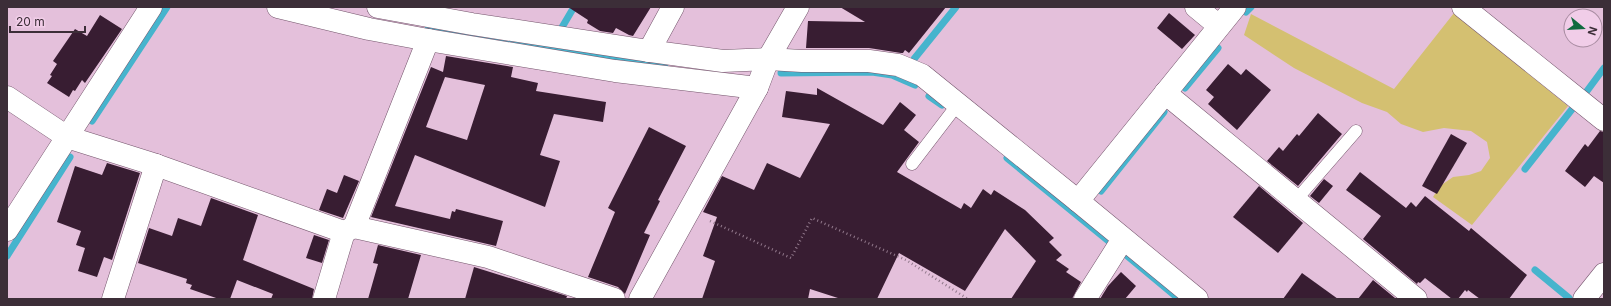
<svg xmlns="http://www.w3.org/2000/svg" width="1611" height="306" font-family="Inter,sans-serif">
<rect width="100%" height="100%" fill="#e4c0db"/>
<path fill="#d4c071" d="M 1454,13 L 1568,106 L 1472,225 L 1433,197 L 1440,186 L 1453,177 L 1469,175 L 1481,171 L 1490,158 L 1487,142 L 1471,131 L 1444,128 L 1423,132 L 1401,124 L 1387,112 L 1362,103 L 1294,68 L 1244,35 L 1251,14 L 1394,89 Z"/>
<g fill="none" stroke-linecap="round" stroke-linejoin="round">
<g stroke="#46b4cd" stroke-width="7">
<path d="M 1246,12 L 1251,7"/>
<path d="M 428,29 L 626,60 L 665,64"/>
<path d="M 561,29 L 574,7"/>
<path d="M 914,59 L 956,7"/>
<path d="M 781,73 L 872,72 L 892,75 L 915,85"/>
<path d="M 1185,88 L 1218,48"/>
<path d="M 1587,91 L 1604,68"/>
<path d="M 929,96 L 942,105"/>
<path d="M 92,121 L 167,7"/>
<path d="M 1007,158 L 1111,243"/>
<path d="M 1525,169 L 1573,108"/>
<path d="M 1101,191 L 1164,112"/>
<path d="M 1125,254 L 1179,299"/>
<path d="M 7,256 L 70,157"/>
<path d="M 1535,270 L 1569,298"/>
</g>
</g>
<g fill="#381d32" fill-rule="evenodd">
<path d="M 568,7 L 651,7 L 633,36 L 629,35 L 616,28 L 613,33 L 600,31 L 587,23 L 588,20 Z"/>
<path d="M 840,7 L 946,7 L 909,53 L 905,50 L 903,53 L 901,53 L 869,48 L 806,48 L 808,21 L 865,22 Z"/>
<path d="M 1169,13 L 1195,35 L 1182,49 L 1157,28 Z"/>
<path d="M 100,15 L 122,29 L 85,83 L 82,80 L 75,91 L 73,90 L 69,97 L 47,83 L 52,76 L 50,75 L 57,64 L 53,61 L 75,29 L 87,36 Z"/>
<path d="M 446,56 L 513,67 L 511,77 L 538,83 L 536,91 L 606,102 L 603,122 L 554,114 L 540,155 L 560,161 L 545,207 L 415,155 L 395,206 L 450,219 L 452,211 L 455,212 L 456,209 L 503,221 L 496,246 L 371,217 L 431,67 L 443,72 ZM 445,77 L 485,85 L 467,140 L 426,127 Z"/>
<path d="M 1228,64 L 1241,75 L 1246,69 L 1271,90 L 1237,130 L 1208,104 L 1214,97 L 1206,90 Z"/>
<path d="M 817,88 L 883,125 L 900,102 L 916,115 L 904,130 L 919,142 L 897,172 L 961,209 L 964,203 L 971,208 L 983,189 L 991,195 L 994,190 L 1025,210 L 1054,238 L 1049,242 L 1062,255 L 1056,260 L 1069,269 L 1066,272 L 1081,282 L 1072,299 L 1011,299 L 1036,261 L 1005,229 L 965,291 L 899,253 L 877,299 L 841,299 L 810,289 L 808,299 L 702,299 L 715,261 L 703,256 L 717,217 L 703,212 L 722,176 L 754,190 L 767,163 L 800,178 L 830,124 L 782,117 L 786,91 L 817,95 Z"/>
<path d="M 1318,113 L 1342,134 L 1298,186 L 1267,161 L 1279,147 L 1283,151 L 1297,134 L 1299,136 Z"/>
<path d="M 649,127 L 686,146 L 658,200 L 660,201 L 644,233 L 650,235 L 625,294 L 618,287 L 588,277 L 615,212 L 608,208 Z"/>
<path d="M 1600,131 L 1604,132 L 1604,183 L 1594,176 L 1585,187 L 1565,171 L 1585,144 L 1588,147 Z"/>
<path d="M 1451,134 L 1467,143 L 1437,194 L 1422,186 Z"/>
<path d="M 107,163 L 140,173 L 112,260 L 104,257 L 97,277 L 78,271 L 85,248 L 76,245 L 81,231 L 57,222 L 75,166 L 102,175 Z"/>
<path d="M 1360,172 L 1406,208 L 1411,202 L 1416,207 L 1425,196 L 1469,231 L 1471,228 L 1527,275 L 1509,299 L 1480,299 L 1468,290 L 1467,292 L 1465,290 L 1458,299 L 1452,299 L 1425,278 L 1420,283 L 1418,282 L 1417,284 L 1363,239 L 1381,216 L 1346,190 Z"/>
<path d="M 344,175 L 359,181 L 343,218 L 319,210 L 327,189 L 337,193 Z"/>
<path d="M 1324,179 L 1333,186 L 1319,203 L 1310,196 Z"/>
<path d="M 1259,186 L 1303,223 L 1278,253 L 1233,217 Z"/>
<path d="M 211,198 L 258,215 L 243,260 L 314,289 L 312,299 L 271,299 L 273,294 L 237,280 L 230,299 L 219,299 L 190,289 L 192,285 L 186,283 L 187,279 L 138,263 L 149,228 L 172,236 L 178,218 L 201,226 Z"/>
<path d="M 314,235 L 329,240 L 322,263 L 306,258 Z"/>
<path d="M 378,245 L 421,255 L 408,299 L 368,299 L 378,264 L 373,263 Z"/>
<path d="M 474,267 L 567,296 L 566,299 L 465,299 Z"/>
<path d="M 1121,272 L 1136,286 L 1125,299 L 1100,299 L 1108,286 Z"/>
<path d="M 1302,273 L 1338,299 L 1283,299 Z"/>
<path d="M 1373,280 L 1395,298 L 1394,299 L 1358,299 Z"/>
</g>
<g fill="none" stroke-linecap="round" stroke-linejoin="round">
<defs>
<g id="lane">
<path d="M 912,164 L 958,104"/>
<path d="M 1296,200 L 1356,131"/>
</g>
<g id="street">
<path d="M 278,7 L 369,29 L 428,40 L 615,71 L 757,88"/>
<path d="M 378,7 L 472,24 L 649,51 L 723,61 L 768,59 L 802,61 L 869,61 L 898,65 L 922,75 L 1078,201 L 1197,299"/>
<path d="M 1196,7 L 1219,26"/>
<path d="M 1463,7 L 1604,120"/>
<path d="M 649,51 L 673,7"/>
<path d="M 1165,93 L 1416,299"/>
<path d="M 7,97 L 67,137 L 156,165 L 344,232 L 354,227 L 488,257 L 614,299"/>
<path d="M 1078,201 L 1235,7"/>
<path d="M 354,227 L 428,40"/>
<path d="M 7,230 L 151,7"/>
<path d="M 113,299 L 156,165"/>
<path d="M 324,299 L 344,232"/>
<path d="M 640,299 L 757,88 L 768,59 L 798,7"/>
<path d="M 1085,299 L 1123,239"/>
<path d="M 1584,299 L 1604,274"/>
</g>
</defs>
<use href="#lane" stroke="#74556c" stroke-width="13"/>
<use href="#street" stroke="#74556c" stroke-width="23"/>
<path stroke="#92798c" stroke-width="2.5" stroke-dasharray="1 3" stroke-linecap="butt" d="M 710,221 L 791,258 L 812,218 L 906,260 L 968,299"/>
<use href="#lane" stroke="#fff" stroke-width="12"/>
<use href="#street" stroke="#fff" stroke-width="22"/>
</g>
<rect width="1611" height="306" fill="none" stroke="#3c2e38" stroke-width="16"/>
<g transform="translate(1583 28) rotate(108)"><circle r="19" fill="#f1cde8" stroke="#a98da2"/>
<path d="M0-3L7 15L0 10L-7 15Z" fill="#0f6a3e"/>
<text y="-6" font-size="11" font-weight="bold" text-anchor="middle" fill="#3c2e38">N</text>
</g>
<path d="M10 26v6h75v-6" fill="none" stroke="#3c2e38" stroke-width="2"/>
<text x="16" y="26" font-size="12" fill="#3c2e38" stroke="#f1cde8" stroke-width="3" paint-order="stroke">20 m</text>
</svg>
